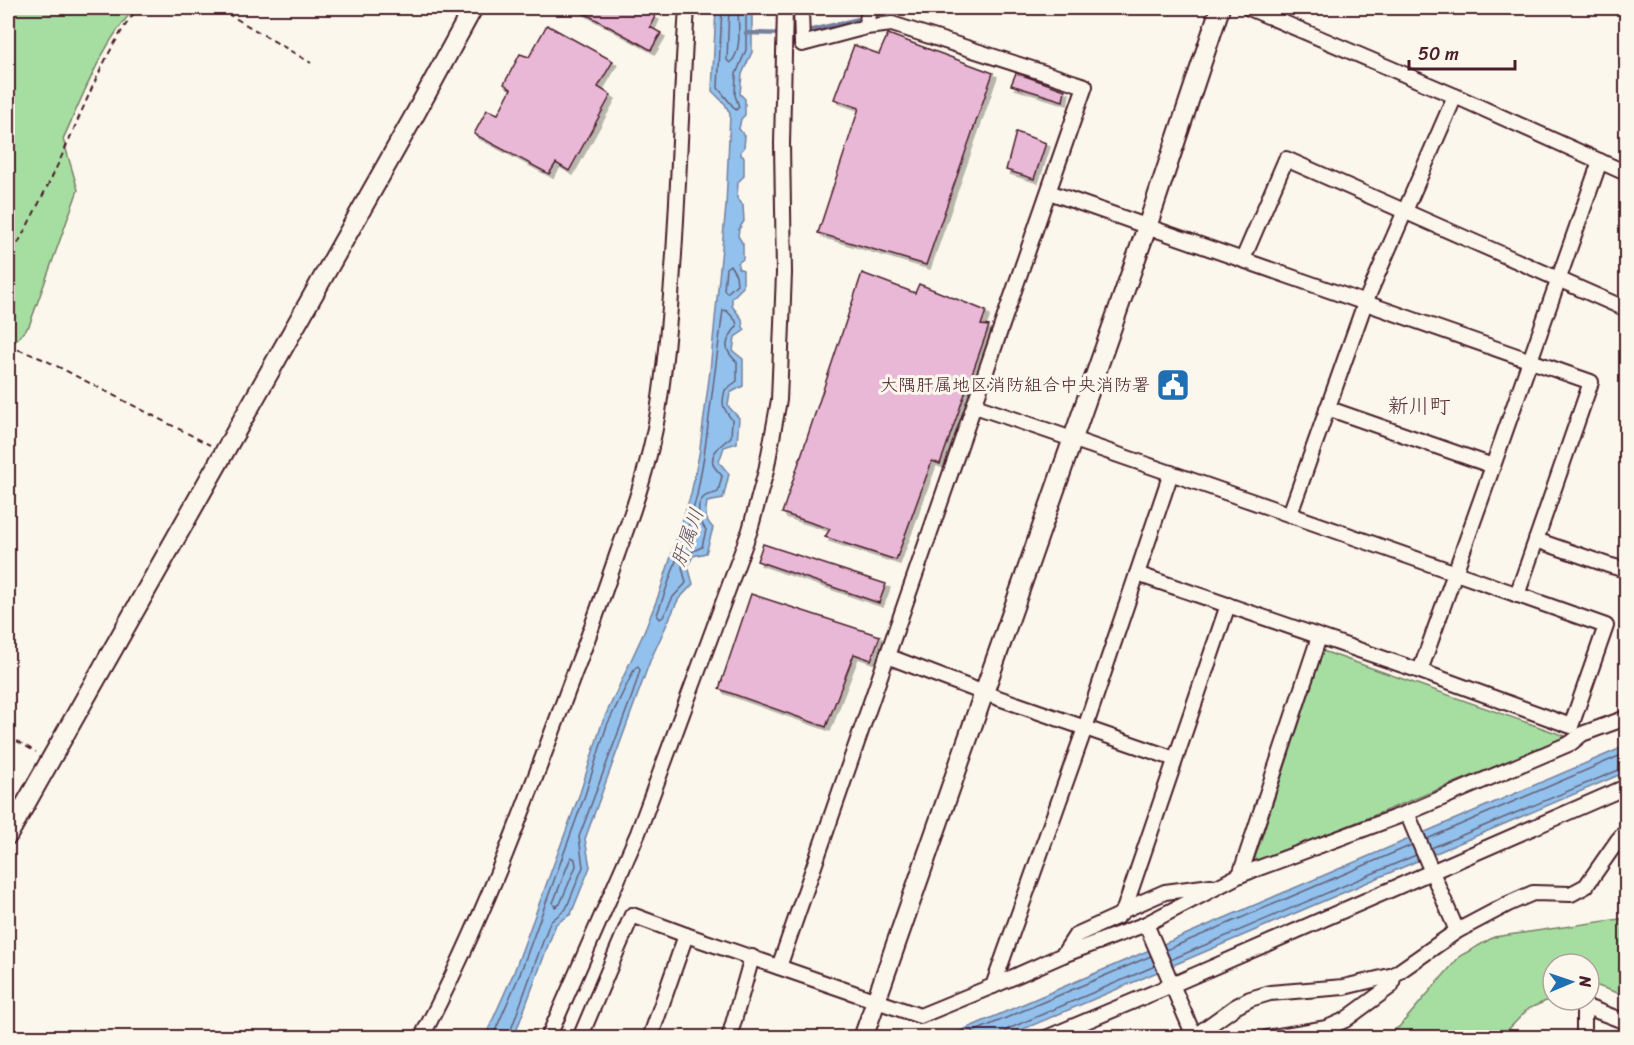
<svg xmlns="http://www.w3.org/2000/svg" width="1634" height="1045" font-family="Sriracha,'Klee One',sans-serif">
<defs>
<filter id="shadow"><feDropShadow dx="4" dy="4" stdDeviation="0" flood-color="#0004"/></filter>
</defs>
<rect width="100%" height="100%" fill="#fbf7ec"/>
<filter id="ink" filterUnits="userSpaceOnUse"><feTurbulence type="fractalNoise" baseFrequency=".0167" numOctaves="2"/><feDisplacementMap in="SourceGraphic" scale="12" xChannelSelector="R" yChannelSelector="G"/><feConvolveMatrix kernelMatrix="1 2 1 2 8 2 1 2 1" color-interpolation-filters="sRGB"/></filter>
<g filter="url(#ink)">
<g fill="#a6dea2" stroke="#787e66" stroke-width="1.5">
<path d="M 8,8 L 135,8 C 101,45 84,94 63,139 L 78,190 L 29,326 L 8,349 Z"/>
<path d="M 1323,651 L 1568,737 L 1253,864 Z"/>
<path d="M 1626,918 L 1626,996 L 1589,983 L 1589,964 L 1553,964 L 1553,998 L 1528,1009 L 1501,1037 L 1382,1037 L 1399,1027 L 1460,956 L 1494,937 Z"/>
</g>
<g fill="#91c1ec" stroke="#75809f" stroke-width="1.5">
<path d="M 716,8 L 752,8 L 752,52 L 742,74 L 740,94 L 745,99 L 745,115 L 741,119 L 739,129 L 745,136 L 744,148 L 741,151 L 741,155 L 744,157 L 744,176 L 738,182 L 737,198 L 743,205 L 744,221 L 739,229 L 738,236 L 743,244 L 743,259 L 738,263 L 738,268 L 743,270 L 743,287 L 732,298 L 732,306 L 742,319 L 743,327 L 745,330 L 735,337 L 733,351 L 743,359 L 743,386 L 730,393 L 728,406 L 739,418 L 737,443 L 724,447 L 719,462 L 729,474 L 723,499 L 707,502 C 705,514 704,518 713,528 L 706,553 L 693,556 L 688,566 L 693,584 L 678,600 L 650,661 L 585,839 L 590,867 L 571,914 L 556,924 L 514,1037 L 485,1037 L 514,972 L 580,793 L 602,723 L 645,630 L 659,594 L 691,494 L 699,455 L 710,371 L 726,206 L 730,114 L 725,104 L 712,91 Z"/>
<path d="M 1626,746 L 1626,772 L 1005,1037 L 944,1038 Z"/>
</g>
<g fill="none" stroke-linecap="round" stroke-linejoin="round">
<g stroke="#666078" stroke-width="1.5">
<path d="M 722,8 L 718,88 L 736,110 L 739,107 L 735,95 L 736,74 L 746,50 L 746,8"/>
<path d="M 729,8 L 727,60 L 730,63 C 743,51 738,25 738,8"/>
<path d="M 730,265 L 736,275 L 737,284 L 727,293 L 724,290 L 726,268 Z"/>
<path d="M 723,310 L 727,311 L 736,321 L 737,326 C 725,341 722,349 737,362 L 737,381 L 725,390 C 721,405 723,408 732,420 L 731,437 C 724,443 710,451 713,464 C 714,468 720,473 722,476 L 718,492 C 715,494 707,494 704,497 C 694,506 700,522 706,530 L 702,547 L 687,554 L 682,567 L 686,583 L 673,597 L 663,617 L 660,619 L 657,615 L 690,521 L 697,495 L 704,456 Z"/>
<path d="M 1427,839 L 1626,753"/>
<path d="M 1431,848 L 1626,767"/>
<path d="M 571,857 L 575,859 L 576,866 L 560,904 L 555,907 L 553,903 Z"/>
<path d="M 1166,950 L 1412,845"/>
<path d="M 1170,960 L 1416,855"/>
<path d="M 492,1038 L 520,974 L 585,795 L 607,725 L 635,668 L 638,666 L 640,670 L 633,693 L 579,837 L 583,867 L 566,909 L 550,922 L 508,1038"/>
<path d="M 959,1038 L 1151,956"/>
<path d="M 1004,1038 L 1005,1033 L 1008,1029 L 1155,966"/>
</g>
<path stroke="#75809f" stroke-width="4.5" d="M 746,33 L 795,34 L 906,8"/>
</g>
<g fill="#e9b8d7" stroke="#4a1f2b" stroke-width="1.5" filter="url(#shadow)">
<path d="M 575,8 L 639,8 L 655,16 L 650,27 L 661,33 L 651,50 Z"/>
<path d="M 547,25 L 613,61 L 598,87 L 611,95 L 569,171 L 556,163 L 549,174 L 474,134 L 487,110 L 498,114 L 511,89 L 504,84 L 520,54 L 529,57 Z"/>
<path d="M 888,34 L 993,73 L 926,265 L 818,233 L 859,108 L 834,99 L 854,45 L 879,54 Z"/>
<path d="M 1016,73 L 1065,90 L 1063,101 L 1011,85 Z"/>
<path d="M 1016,132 L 1046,143 L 1034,179 L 1006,170 Z"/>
<path d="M 862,273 L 915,293 L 919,284 L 986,311 L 981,325 L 989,326 L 940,464 L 932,461 L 896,560 L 825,537 L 830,529 L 782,513 Z"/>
<path d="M 763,544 L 886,584 L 879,603 L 757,561 Z"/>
<path d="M 751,594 L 880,636 L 871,660 L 854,654 L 826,727 L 719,689 Z"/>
</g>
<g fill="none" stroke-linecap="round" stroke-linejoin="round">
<defs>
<g id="minor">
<path d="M 1249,8 L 1455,96 L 1626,173"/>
<path d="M 866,27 L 869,8"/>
<path d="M 1049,192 L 1591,382 L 1517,595"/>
<path d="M 1243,259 L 1286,159 L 1626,309"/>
<path d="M 975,406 C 1186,477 1396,552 1606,626 L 1571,726 L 1420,671 L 1493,466"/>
<path d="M 1327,408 L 1493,466 L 1600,161"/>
<path d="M 1290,514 L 1365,303 L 1455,96"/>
<path d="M 1536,540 L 1608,565 L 1626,570"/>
<path d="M 1137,574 L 1420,671"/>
<path d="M 887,656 L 984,693 L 1175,759"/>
<path d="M 1407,813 L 1457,931"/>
<path d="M 1240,875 L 1319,637"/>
<path d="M 1124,910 L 1228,605"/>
<path d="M 1146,924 L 1194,1036"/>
<path d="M 686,935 L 920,1016 L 993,986 L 1085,728 L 1171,473"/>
<path d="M 1063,955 L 1076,935 L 1118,916 L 1124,910 L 1165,892 L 1211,886"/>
<path d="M 779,967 L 1085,86 L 892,24 L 866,27 L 802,44 L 801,8"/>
<path d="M 993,986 L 1063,955 L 1146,924 L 1240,875 L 1407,813 L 1571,743 L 1582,734 L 1626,718"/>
<path d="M 421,1038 C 483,922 528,797 574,674 C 590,634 604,593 618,552 C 635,506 650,461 658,412 C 678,278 678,142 687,8"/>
<path d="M 548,1038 L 638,833 L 750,530 L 766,471 L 779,400 L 784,273 L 782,144 L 785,8"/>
<path d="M 580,1038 L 632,915 L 686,935 L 650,1038"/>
<path d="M 729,1038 L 752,957"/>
<path d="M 1046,1038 L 1172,985 L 1626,787"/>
<path d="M 1192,1038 L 1235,1007 L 1250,999 L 1270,993 L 1344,987 L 1394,975 L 1457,931 L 1508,904 L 1533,893 L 1571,894 L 1586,886 L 1618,840 L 1626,831"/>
<path d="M 1267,1038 L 1327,1028 L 1345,1020 L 1391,986 L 1394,975"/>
<path d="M 1584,1038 L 1584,1006 L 1626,1022"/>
</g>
<g id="tertiary">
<path d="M 8,835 L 413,118 L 473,8"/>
<path d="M 863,1038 L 1147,227 L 1220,8"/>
</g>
</defs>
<use href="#minor" stroke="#4a1f2b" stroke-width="18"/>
<use href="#tertiary" stroke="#4a1f2b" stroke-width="22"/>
<g stroke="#4a1f2b" stroke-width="2" stroke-dasharray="6 4.5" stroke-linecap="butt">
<path d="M 218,8 L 311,63"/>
<path d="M 8,262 C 29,223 50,183 68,142 C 89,96 107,47 138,8"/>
<path d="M 8,348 L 12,347 L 45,360 L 210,445"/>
<path d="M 8,736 L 36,752"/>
</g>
<use href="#minor" stroke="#fbf7ec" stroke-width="14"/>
<use href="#tertiary" stroke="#fbf7ec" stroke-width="18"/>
</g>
</g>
<defs>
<symbol id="civic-square" viewBox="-11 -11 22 22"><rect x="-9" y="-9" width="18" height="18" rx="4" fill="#1f6fb2" stroke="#fbf7ec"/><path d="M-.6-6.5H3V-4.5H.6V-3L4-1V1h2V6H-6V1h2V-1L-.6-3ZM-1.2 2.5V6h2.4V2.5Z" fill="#fff"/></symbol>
</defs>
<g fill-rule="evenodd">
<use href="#civic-square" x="1154" y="366" width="38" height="38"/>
</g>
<g text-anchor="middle" stroke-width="6" stroke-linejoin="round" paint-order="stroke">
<g font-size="18" fill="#4a1f2b" stroke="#fbf7ec" text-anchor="end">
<text x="1150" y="391">大隅肝属地区消防組合中央消防署</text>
</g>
<g font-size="20" font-style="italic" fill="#5f5065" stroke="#fbf7ec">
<text transform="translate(687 537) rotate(-70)" y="7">肝属川</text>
</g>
<g font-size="21" fill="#4a1f2b" stroke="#fbf7ec">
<text x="1419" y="413">新川町</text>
</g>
</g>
<rect width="1634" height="1045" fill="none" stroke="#fbf7ec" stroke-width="30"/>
<rect x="15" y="15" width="1604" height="1015" fill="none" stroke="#4a1f2b" stroke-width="2" filter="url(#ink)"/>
<g transform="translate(1571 982) rotate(88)"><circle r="28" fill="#fbf7ec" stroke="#b4a19f" stroke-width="1.5"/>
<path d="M0-4.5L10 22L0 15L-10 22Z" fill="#1f6fb2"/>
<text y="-9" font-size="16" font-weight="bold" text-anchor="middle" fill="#4a1f2b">N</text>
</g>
<path d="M1409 60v9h106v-9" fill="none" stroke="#4a1f2b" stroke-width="3"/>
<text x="1418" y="60" font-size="18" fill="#4a1f2b" stroke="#fbf7ec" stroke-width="4.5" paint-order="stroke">50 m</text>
</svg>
